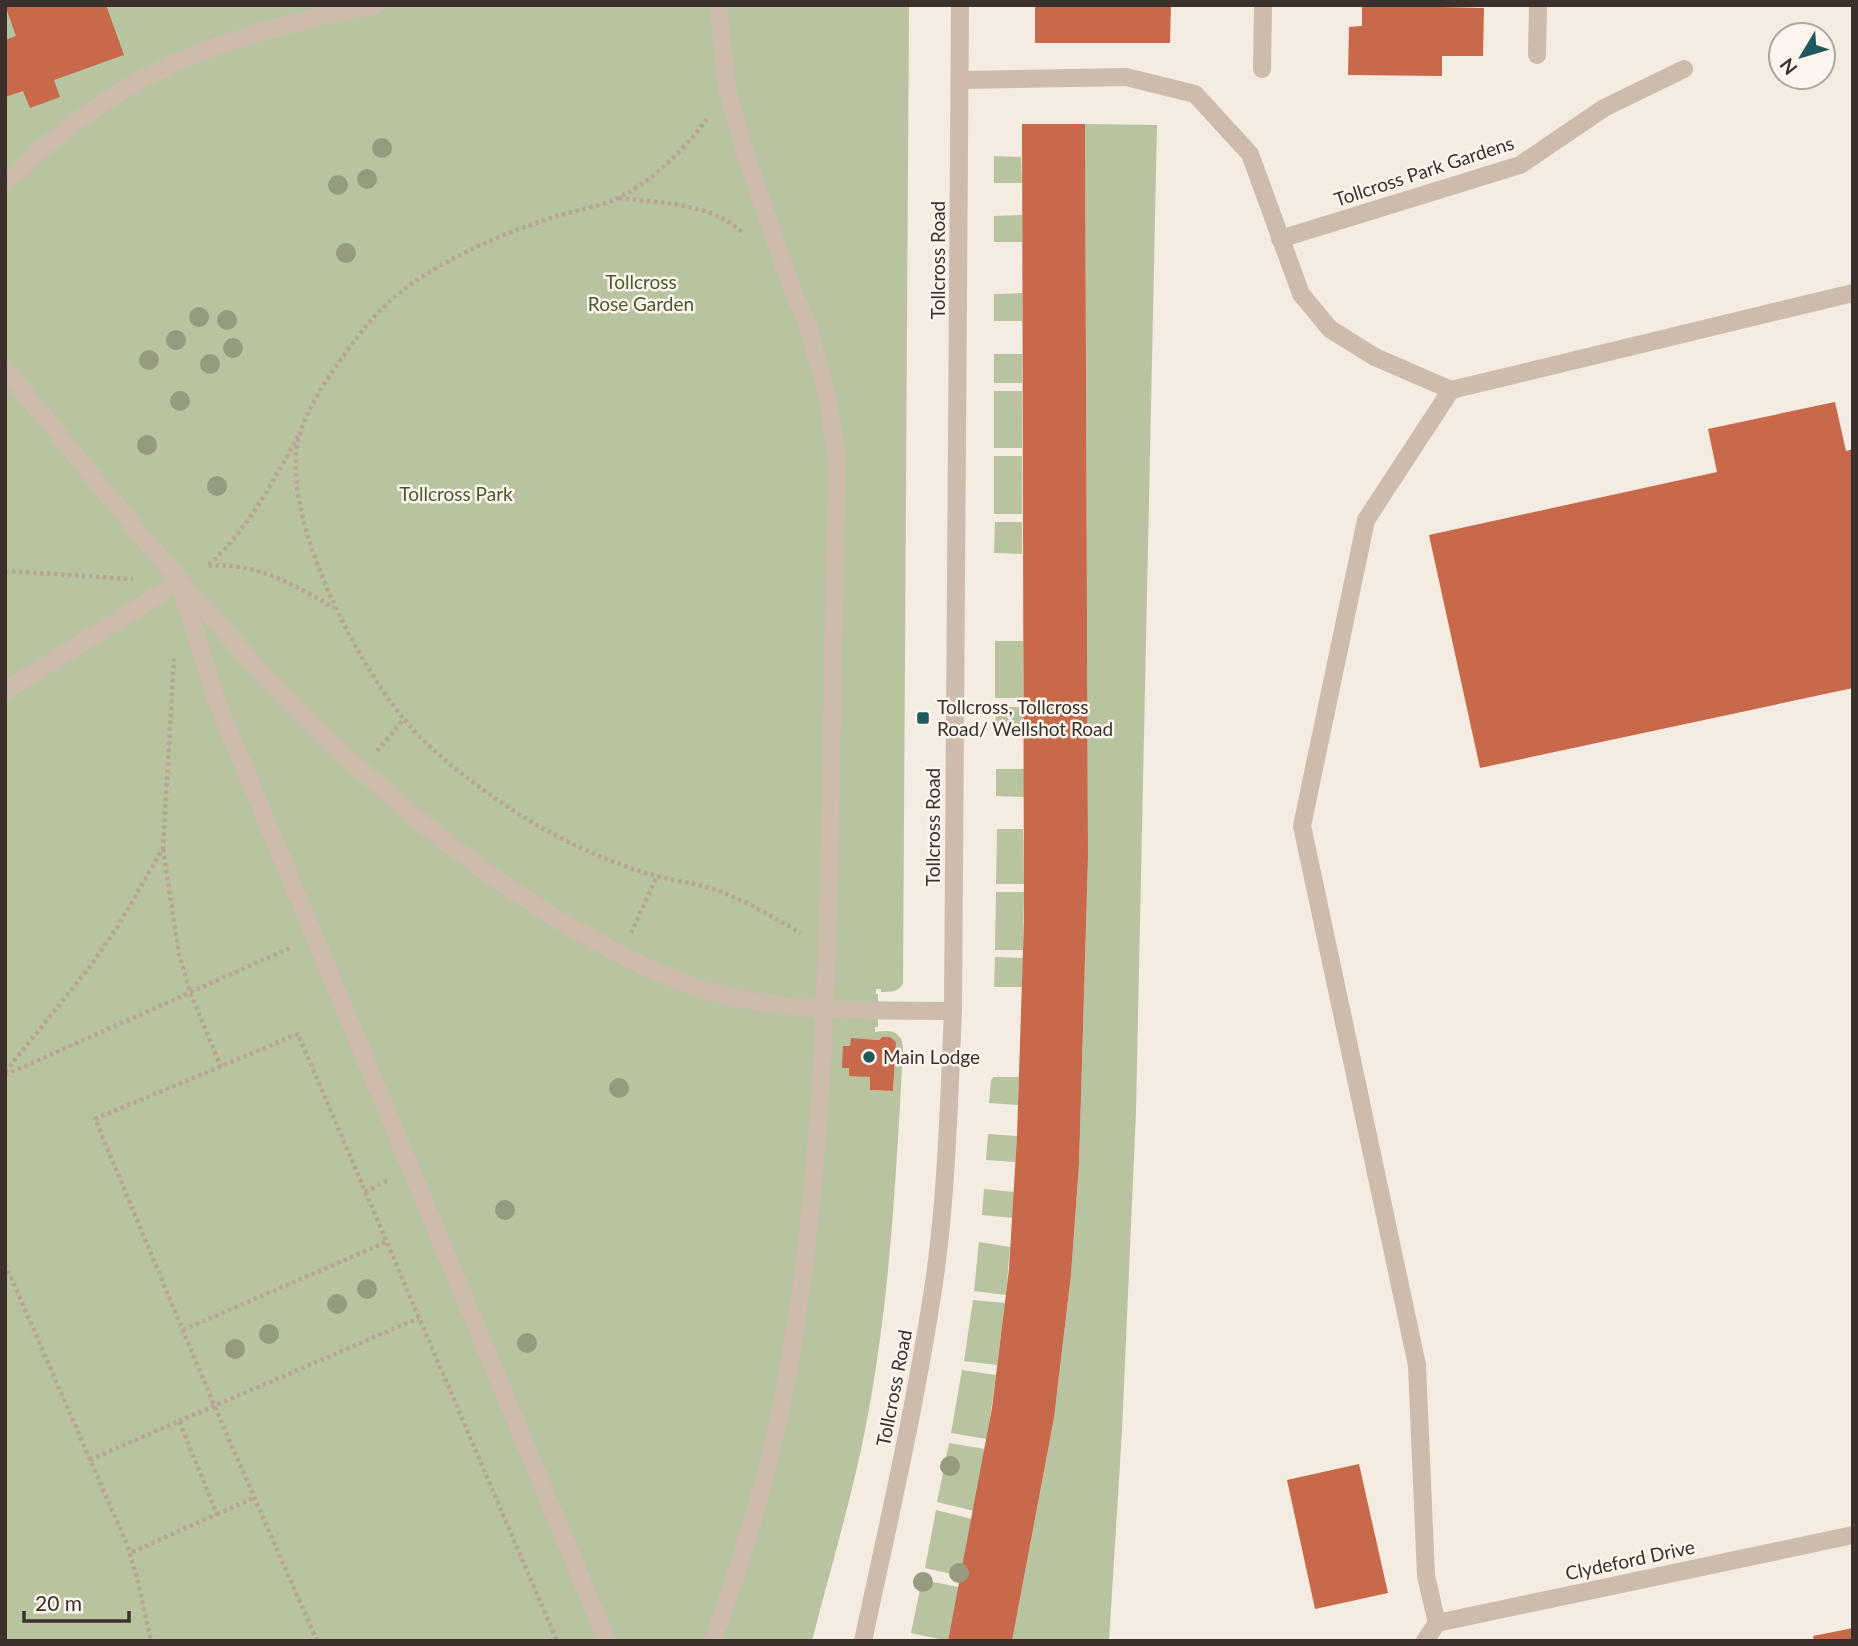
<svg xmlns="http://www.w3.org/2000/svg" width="1858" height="1646" font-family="Lato,sans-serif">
<rect width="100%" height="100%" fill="#f4ebe1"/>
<g fill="#b8c4a0" fill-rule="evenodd">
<path d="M 5,5 L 909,5 L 903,983 C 899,992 891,992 881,992 L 881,989 L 876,989 L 876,994 L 878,994 L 878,1027 L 875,1027 L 875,1032 C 888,1030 903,1029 903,1050 C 896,1176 890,1305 865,1430 C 851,1501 830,1570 812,1641 L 5,1641 ZM 882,1037 L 889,1037 L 896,1042 L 893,1091 L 870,1090 L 870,1077 L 849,1075 L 851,1038 L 879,1040 Z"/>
<path d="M 1085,124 L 1157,125 L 1136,1111 L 1122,1431 L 1109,1641 L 1012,1641 L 1054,1418 L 1071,1275 L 1079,1165 L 1088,858 Z"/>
<path d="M 994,156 L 1021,157 L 1022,183 L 994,183 Z"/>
<path d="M 1022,215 L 1022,242 L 994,242 L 994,216 Z"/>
<path d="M 1022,293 L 1022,321 L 994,321 L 994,294 Z"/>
<rect x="994" y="354" width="28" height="29"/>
<rect x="994" y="391" width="28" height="57"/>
<rect x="994" y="456" width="28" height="58"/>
<path d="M 995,522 L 1022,522 L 1022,554 L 994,553 Z"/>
<rect x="995" y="641" width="28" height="57"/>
<path d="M 995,707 L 1023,707 L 1023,736 L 996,735 Z"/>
<path d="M 996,769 L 1024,769 L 1024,797 L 996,796 Z"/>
<path d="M 997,829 L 1023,829 L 1024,884 L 996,884 Z"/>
<path d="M 996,892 L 1024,892 L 1023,950 L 995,950 Z"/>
<path d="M 995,957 L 1023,958 L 1022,987 L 994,987 Z"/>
<path d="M 994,1077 L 1019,1077 L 1018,1105 L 989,1103 L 991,1080 Z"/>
<path d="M 988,1134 L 1017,1136 L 1016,1162 L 986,1160 Z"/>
<path d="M 984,1189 L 1014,1192 L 1013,1218 L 982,1215 Z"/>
<path d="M 979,1242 L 1010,1247 L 1006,1295 L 974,1291 Z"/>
<path d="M 973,1300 L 1005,1303 L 997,1365 L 964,1361 Z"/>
<path d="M 962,1370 L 996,1375 L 987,1439 L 951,1433 Z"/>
<path d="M 949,1443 L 985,1449 L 974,1511 L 937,1502 Z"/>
<path d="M 936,1510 L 972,1519 L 961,1576 L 925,1568 Z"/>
<path d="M 922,1580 L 959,1587 L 948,1641 L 911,1633 Z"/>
</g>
<g fill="#c8694b">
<path d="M 5,5 L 106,5 L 124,55 L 54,80 L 60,97 L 30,108 L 23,91 L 5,97 L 5,40 L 16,36 Z"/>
<path d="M 1035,5 L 1171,5 L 1170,43 L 1035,43 Z"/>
<path d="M 1362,5 L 1484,8 L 1483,56 L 1442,56 L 1442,76 L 1348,75 L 1349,27 L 1362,26 Z"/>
<path d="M 1022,124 L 1085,124 L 1088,858 L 1079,1165 L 1071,1275 L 1054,1418 L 1012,1641 L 948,1641 L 992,1408 L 1009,1269 L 1017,1136 L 1024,919 Z"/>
<path d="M 1835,402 L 1846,451 L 1853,449 L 1853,688 L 1480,768 L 1429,535 L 1717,472 L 1708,429 Z"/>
<path d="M 882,1037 L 890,1037 L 896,1042 L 893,1091 L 870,1090 L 870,1077 L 849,1076 L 849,1068 L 842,1068 L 843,1046 L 850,1046 L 851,1038 L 879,1040 Z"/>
<path d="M 1359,1464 L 1388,1593 L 1315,1609 L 1287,1480 Z"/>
<path d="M 1853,1628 L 1853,1641 L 1814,1641 L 1813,1636 Z"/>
</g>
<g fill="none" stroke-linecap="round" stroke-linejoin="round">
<g stroke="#b9a596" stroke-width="4.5" stroke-dasharray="3.5 3.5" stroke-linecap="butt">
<path d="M 707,119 C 684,149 654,180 620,197 C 600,207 573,211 551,218 C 501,234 453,255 410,285 C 384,303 365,326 347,351 C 330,374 310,403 301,430 C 274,506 355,660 403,718 C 437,759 485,793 530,821 C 569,844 612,864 656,876 C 674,881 695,883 713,889 C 744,899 772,917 801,933"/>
<path d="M 619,198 C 661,203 711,203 743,233"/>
<path d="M 298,436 C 273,481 247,532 207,566 C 253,561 296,585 334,608"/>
<path d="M 5,571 L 133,579"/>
<path d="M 377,751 L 404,719"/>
<path d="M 163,849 L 179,954 L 190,992 L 221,1067"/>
<path d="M 631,933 L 657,876"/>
<path d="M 5,1072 L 89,968 L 118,926 L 163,848 L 174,659"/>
<path d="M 5,1075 L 292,947"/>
<path d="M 365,1192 L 387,1181"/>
<path d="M 5,1264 L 126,1542 L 137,1577 L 151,1641"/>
<path d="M 183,1330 L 386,1242"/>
<path d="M 179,1421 L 419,1318"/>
<path d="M 90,1460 L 179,1421 L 217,1514 L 130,1553"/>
<path d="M 217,1514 L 254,1498"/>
<path d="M 317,1641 L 214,1405 L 95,1119 L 298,1034 L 557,1641"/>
</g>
<g stroke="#cdbbac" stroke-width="18">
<path d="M 1375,357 L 1451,390 L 1853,293"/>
<path d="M 1437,1623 L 1426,1576 L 1417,1365 L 1302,826 L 1366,520 L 1451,390"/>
</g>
<g stroke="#cdbbac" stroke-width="18">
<path d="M 5,180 C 19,175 27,162 37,153 C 59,134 82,117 106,101 C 187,47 281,24 376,5"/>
<path d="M 5,369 C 167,567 326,775 546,912 C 597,943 651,974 708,991 C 788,1014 871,1010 953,1011"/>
<path d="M 181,588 L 217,702 L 607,1641"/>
<path d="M 5,691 L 179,582"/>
<path d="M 713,1641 C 742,1560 768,1477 784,1392 C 820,1207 826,1018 830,830 C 832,706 834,582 837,458 L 827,395 L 807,322 L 792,289 L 743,147 L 727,89 L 718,5"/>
</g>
<g stroke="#cdbbac" stroke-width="18">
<path d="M 1537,55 L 1538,5"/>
<path d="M 1262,69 L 1263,5"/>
<path d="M 960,80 L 1126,77 L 1195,94 L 1250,154 L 1301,294 L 1330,329 L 1375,357"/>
<path d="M 1280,239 L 1520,165 L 1604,108 L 1684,69"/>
<path d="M 1425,1641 L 1437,1623 L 1853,1535"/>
</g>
<path stroke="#cdbbac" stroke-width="18" d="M 863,1641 C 889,1520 917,1399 935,1276 C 947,1189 949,1099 953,1011 L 960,5"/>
</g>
<g fill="#969b7f">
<circle cx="382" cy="148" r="10"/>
<circle cx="367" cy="179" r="10"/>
<circle cx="338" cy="185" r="10"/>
<circle cx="346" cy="253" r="10"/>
<circle cx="199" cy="317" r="10"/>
<circle cx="227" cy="320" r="10"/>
<circle cx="176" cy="340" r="10"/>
<circle cx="233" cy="348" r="10"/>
<circle cx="149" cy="360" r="10"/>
<circle cx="210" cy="364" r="10"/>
<circle cx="180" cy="401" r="10"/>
<circle cx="147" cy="445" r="10"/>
<circle cx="217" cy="486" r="10"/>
<circle cx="619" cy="1088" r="10"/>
<circle cx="505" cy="1210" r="10"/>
<circle cx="367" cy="1289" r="10"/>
<circle cx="337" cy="1304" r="10"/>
<circle cx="269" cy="1334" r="10"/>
<circle cx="527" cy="1343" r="10"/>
<circle cx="235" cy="1349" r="10"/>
<circle cx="950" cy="1466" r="10"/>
<circle cx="959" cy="1573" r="10"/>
<circle cx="923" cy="1582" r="10"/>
</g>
<g fill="#1f5a5e" stroke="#fbf5ee" stroke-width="2.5">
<rect x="916" y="711" width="14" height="14" rx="3.5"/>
<circle cx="869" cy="1057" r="7"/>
</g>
<g text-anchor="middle" stroke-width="5" stroke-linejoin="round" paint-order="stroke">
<g font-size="19" fill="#3b302b" stroke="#fbf5ee">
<text transform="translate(1424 171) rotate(-18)" y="7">Tollcross Park Gardens</text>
<text transform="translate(938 260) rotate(-90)" y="7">Tollcross Road</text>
<text transform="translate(933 827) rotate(-90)" y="7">Tollcross Road</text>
<text transform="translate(894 1388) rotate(-79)" y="7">Tollcross Road</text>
<text transform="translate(1630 1560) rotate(-12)" y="7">Clydeford Drive</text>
</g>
<g font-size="19" fill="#4a5a2e" stroke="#fbf5ee">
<text x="641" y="289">Tollcross<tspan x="641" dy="22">Rose Garden</tspan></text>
<text x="456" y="501">Tollcross Park</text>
</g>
<g font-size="19" fill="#3b302b" stroke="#fbf5ee" text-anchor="start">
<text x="937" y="714">Tollcross, Tollcross<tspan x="937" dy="22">Road/ Wellshot Road</tspan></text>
<text x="883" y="1064">Main Lodge</text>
</g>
</g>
<rect width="1858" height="1646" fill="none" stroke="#3b302b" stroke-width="14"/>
<g transform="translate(1802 56) rotate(232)"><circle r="33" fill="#fbf5ee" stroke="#aea6a0" stroke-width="2"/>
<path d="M0-5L12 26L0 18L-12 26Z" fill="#1f5a5e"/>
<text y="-10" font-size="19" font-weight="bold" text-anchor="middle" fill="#3b302b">N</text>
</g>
<path d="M24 1611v10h105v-10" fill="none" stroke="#3b302b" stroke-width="3.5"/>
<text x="35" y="1611" font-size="21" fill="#3b302b" stroke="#fbf5ee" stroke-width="5" paint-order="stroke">20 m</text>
</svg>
